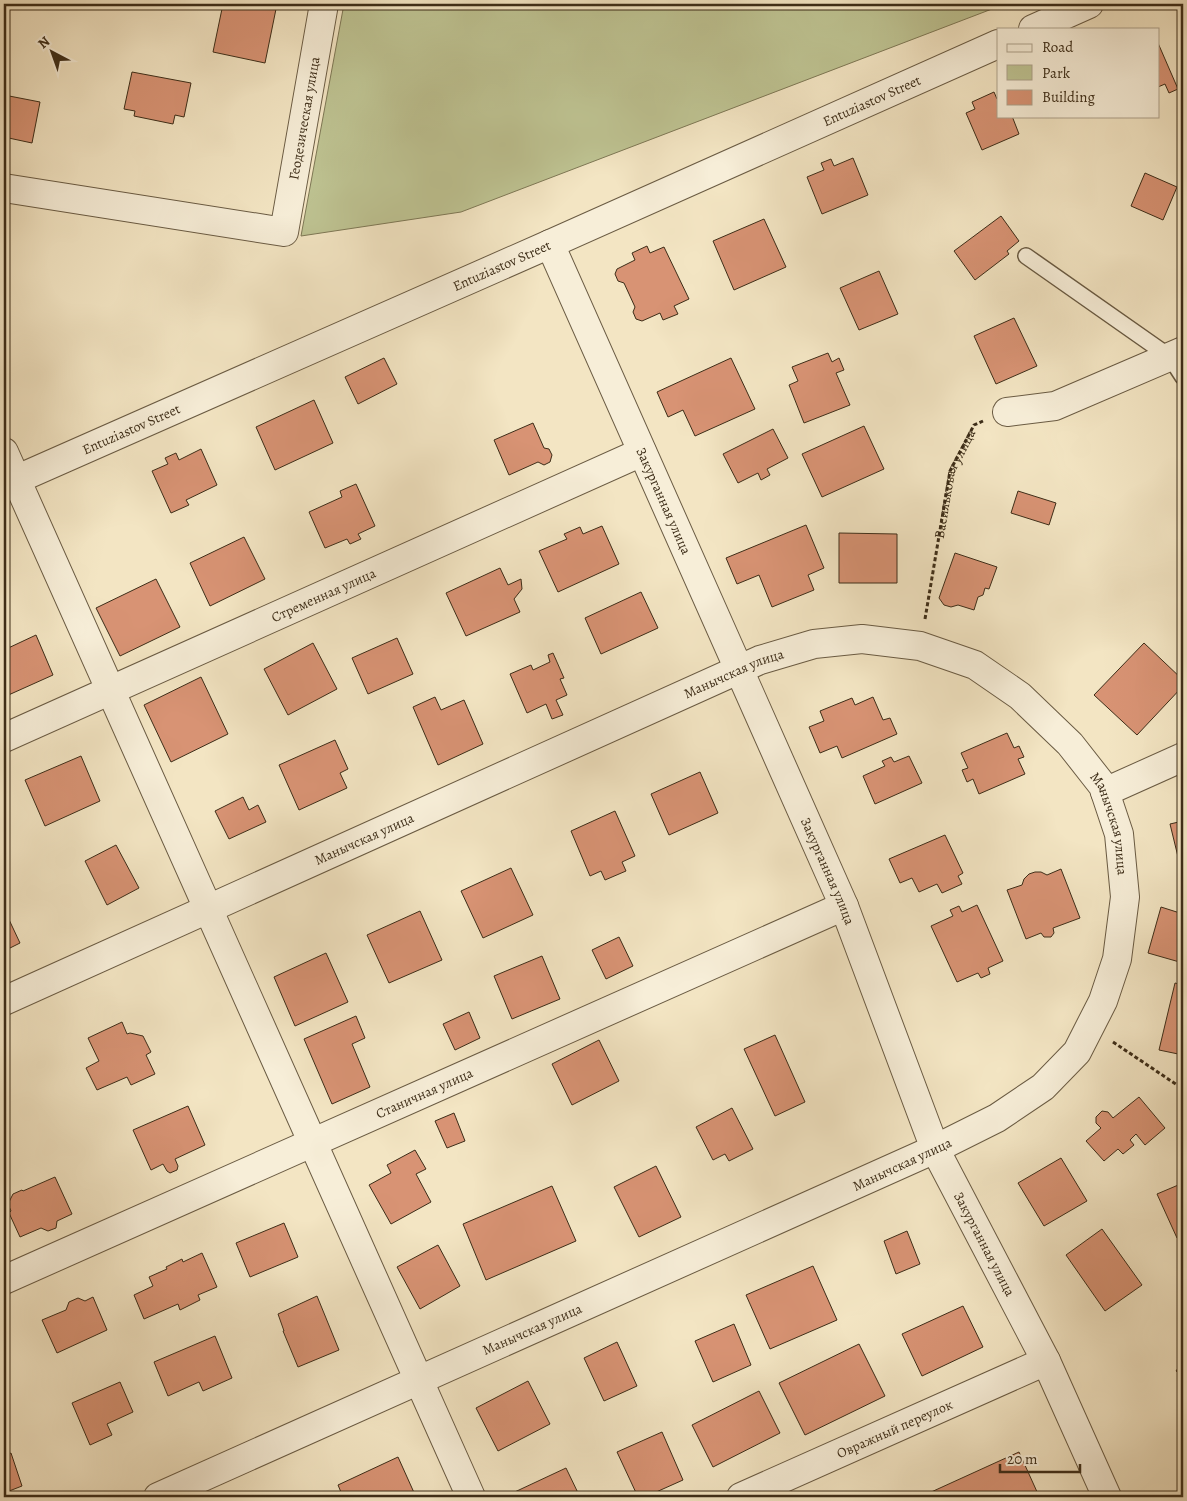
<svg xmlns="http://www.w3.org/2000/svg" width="1187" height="1501" font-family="Alegreya,serif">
<rect width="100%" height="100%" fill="#f3e5c3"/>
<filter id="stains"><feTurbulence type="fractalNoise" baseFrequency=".004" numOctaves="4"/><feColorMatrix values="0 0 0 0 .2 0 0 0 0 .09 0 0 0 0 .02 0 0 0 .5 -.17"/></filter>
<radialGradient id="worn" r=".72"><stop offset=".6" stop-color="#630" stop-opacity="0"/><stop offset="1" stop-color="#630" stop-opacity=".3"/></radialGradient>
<path fill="#bec392" stroke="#7e7855" d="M 344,4 L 1005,4 L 461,212 L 301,236 Z"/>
<g fill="#d89374" stroke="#3d2d18">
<path d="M 223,4 L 251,4 L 276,9 L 265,63 L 213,52 Z"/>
<path d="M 1158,43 L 1178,89 L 1169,93 L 1165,84 L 1158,87 Z"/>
<path d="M 132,72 L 191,83 L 184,117 L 175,115 L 173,124 L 134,116 L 135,111 L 124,109 Z"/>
<path d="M 994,92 L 997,99 L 998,99 L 998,116 L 1012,116 L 1019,134 L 982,150 L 966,113 L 975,109 L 972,102 Z"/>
<path d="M 4,95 L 40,102 L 32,143 L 4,137 Z"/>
<path d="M 853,158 L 868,195 L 822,214 L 807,177 L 824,170 L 821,163 L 831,159 L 834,166 Z"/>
<path d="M 1145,173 L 1177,187 L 1163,220 L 1131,206 Z"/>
<path d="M 1001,216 L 1019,241 L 1007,251 L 1009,254 L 975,280 L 954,251 Z"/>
<path d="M 764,219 L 786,267 L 734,290 L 713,241 Z"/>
<path d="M 647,246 L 650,253 L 664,247 L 689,299 L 674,306 L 678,314 L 663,320 L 660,313 L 642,321 L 636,319 L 633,312 L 635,307 L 624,283 L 618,281 L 615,274 L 617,269 L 635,260 L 632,253 Z"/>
<path d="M 879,271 L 898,314 L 859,330 L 840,288 Z"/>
<path d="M 1014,318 L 1037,366 L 996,384 L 974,336 Z"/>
<path d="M 828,353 L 832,362 L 839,358 L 844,370 L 836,373 L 850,405 L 804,423 L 789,385 L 798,381 L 792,367 Z"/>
<path d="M 384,358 L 397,384 L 358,404 L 345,377 Z"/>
<path d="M 731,358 L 755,409 L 695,436 L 683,410 L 668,417 L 657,392 Z"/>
<path d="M 314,400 L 333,443 L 275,470 L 256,427 Z"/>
<path d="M 533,423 L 544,448 L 549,449 L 552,455 L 550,462 L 544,465 L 538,462 L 509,475 L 494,440 Z"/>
<path d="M 864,426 L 884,469 L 822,497 L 802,454 Z"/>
<path d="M 773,429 L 788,458 L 767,469 L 770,475 L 761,480 L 758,473 L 738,483 L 723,454 Z"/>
<path d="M 201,449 L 217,485 L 186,500 L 189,505 L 171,513 L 152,471 L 168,464 L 165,458 L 176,453 L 179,460 Z"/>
<path d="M 356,484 L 375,526 L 358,534 L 361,539 L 350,544 L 347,539 L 325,548 L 309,512 L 342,497 L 340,491 Z"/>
<path d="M 1018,491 L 1056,503 L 1049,525 L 1011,513 Z"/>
<path d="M 806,525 L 824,568 L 808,575 L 814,590 L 772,607 L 759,575 L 737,584 L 726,558 Z"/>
<path d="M 602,526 L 619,564 L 558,592 L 539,551 L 567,539 L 564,534 L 580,527 L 583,534 Z"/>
<path d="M 839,533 L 897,534 L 897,583 L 839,583 Z"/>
<path d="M 244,537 L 265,579 L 210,606 L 190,563 Z"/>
<path d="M 955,553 L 997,567 L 989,589 L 985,588 L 983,595 L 978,597 L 974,610 L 958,605 L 951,607 L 944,605 L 939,598 Z"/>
<path d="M 4,568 L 8,578 L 4,580 Z"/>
<path d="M 500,568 L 508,585 L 521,579 L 522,589 L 514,599 L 520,612 L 466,636 L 446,593 Z"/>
<path d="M 156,579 L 180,627 L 120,656 L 96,608 Z"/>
<path d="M 641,592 L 658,628 L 601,654 L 585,618 Z"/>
<path d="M 36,635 L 53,675 L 4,697 L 4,650 Z"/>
<path d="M 397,638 L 413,674 L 368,694 L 352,658 Z"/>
<path d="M 313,643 L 337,689 L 288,715 L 264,669 Z"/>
<path d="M 1144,643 L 1183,680 L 1183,686 L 1137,735 L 1094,695 Z"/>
<path d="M 553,653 L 564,678 L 560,679 L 567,695 L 556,700 L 563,715 L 552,719 L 546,704 L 527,713 L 510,674 L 531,665 L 533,670 L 550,662 L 548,655 Z"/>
<path d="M 201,677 L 228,734 L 171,762 L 144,705 Z"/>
<path d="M 435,697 L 441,710 L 464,700 L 483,744 L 438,765 L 413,707 Z"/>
<path d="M 873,697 L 883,720 L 890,718 L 897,734 L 842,758 L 837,746 L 820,753 L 809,727 L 824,721 L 820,711 L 852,698 L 855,705 Z"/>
<path d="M 1007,733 L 1014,748 L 1019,746 L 1024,757 L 1018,759 L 1025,774 L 979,794 L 973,779 L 967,782 L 962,770 L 968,768 L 961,753 Z"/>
<path d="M 335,740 L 348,769 L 340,773 L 347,788 L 299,810 L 279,765 Z"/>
<path d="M 81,756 L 100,801 L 45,826 L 25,780 Z"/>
<path d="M 909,756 L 922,783 L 875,804 L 863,776 L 885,766 L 882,761 L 891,757 L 894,762 Z"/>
<path d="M 700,772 L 718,813 L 669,835 L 651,794 Z"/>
<path d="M 243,797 L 249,810 L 258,805 L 266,822 L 229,839 L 215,811 Z"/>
<path d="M 615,811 L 635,856 L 622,862 L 626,871 L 605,880 L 601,871 L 590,876 L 571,831 Z"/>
<path d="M 1183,821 L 1183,864 L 1180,865 L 1170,824 Z"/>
<path d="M 945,835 L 963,873 L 958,876 L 962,884 L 942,893 L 937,884 L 919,892 L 912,878 L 900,883 L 889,859 Z"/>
<path d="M 116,845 L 139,888 L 107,905 L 85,861 Z"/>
<path d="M 511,868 L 533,915 L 483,938 L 461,891 Z"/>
<path d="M 1061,869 L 1080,918 L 1053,928 L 1054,933 L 1051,937 L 1044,937 L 1041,933 L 1026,939 L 1007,890 L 1022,885 L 1024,879 L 1029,874 L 1035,872 L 1041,872 L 1047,875 Z"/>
<path d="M 977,905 L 1003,961 L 988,968 L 990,974 L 981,978 L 978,973 L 957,982 L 931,926 L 953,916 L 950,910 L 959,906 L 962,912 Z"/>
<path d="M 1161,907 L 1183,914 L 1183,963 L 1148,953 Z"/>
<path d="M 4,909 L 20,943 L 4,951 Z"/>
<path d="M 420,911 L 442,960 L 389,983 L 367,935 Z"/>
<path d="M 619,937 L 633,966 L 606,979 L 592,950 Z"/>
<path d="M 326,953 L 348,1002 L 295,1026 L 274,977 Z"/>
<path d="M 542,956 L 560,999 L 512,1019 L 494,976 Z"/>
<path d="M 1175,983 L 1183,985 L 1183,1055 L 1159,1050 Z"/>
<path d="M 469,1012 L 480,1038 L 455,1050 L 443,1024 Z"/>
<path d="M 356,1016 L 365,1038 L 352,1044 L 370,1087 L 332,1104 L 304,1039 Z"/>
<path d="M 122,1022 L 127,1034 L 130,1033 L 143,1036 L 151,1052 L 146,1055 L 155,1074 L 131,1085 L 127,1077 L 97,1090 L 86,1068 L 99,1061 L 88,1038 Z"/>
<path d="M 775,1035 L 805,1102 L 775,1116 L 744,1049 Z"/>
<path d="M 599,1040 L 619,1081 L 572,1105 L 552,1064 Z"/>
<path d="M 1139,1097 L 1165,1128 L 1145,1145 L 1136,1134 L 1130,1140 L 1134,1145 L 1123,1154 L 1118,1149 L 1104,1161 L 1086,1141 L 1101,1128 L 1096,1123 L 1096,1117 L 1102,1111 L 1108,1112 L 1113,1118 Z"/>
<path d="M 188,1106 L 205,1145 L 175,1159 L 178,1166 L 177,1170 L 170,1173 L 167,1171 L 163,1164 L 151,1170 L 133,1130 Z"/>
<path d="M 732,1108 L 753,1149 L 729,1161 L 725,1154 L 713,1160 L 696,1127 Z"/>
<path d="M 454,1113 L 465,1141 L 447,1148 L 435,1121 Z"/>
<path d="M 415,1150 L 426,1169 L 416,1174 L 431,1202 L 391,1224 L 369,1185 L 391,1173 L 387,1165 Z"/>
<path d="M 1061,1158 L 1087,1201 L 1044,1226 L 1018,1183 Z"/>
<path d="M 656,1166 L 681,1217 L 639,1237 L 614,1187 Z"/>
<path d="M 55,1177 L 72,1214 L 57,1221 L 56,1228 L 48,1231 L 41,1228 L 20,1237 L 9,1213 L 11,1211 L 8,1204 L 13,1194 L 22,1190 L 23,1191 Z"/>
<path d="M 1183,1183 L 1183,1235 L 1177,1238 L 1157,1194 Z"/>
<path d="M 552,1186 L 576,1241 L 486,1280 L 463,1224 Z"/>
<path d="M 284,1223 L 298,1257 L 250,1277 L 236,1243 Z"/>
<path d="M 1102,1229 L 1142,1285 L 1105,1311 L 1066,1255 Z"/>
<path d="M 907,1231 L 920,1264 L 896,1274 L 884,1241 Z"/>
<path d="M 438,1245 L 460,1286 L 420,1309 L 397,1267 Z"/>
<path d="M 202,1253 L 217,1287 L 198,1295 L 200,1300 L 180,1310 L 178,1304 L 144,1319 L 134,1295 L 153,1286 L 149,1277 L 167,1269 L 166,1267 L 182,1259 L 183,1262 Z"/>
<path d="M 813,1266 L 837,1320 L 770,1349 L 746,1295 Z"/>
<path d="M 317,1296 L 339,1350 L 298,1367 L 283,1331 L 284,1331 L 278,1314 Z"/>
<path d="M 93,1297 L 107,1330 L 57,1353 L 42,1320 L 66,1310 L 69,1302 L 78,1298 L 85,1301 Z"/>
<path d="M 963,1306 L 983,1347 L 922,1376 L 902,1334 Z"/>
<path d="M 734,1324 L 751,1365 L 713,1382 L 695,1341 Z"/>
<path d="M 215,1336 L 232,1378 L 203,1391 L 199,1382 L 168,1396 L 154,1362 Z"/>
<path d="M 617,1342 L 637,1386 L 604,1401 L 584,1358 Z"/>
<path d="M 859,1344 L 885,1396 L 805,1435 L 779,1383 Z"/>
<path d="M 1183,1361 L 1183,1376 L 1176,1371 Z"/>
<path d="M 528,1381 L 550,1424 L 498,1451 L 476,1408 Z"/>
<path d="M 120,1382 L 133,1412 L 107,1424 L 112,1435 L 90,1445 L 72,1403 Z"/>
<path d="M 759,1391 L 780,1433 L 713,1467 L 692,1425 Z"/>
<path d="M 662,1432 L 683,1480 L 645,1497 L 638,1497 L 617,1452 Z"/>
<path d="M 1019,1452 L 1038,1494 L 1031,1497 L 931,1497 L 929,1493 Z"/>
<path d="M 11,1453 L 22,1486 L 4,1493 L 4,1456 Z"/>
<path d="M 398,1457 L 416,1497 L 343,1497 L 338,1485 Z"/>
<path d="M 566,1468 L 580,1497 L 504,1497 Z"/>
</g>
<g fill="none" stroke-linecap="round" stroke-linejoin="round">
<defs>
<path id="service" d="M 1026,256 L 1170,357 L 1183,377"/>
<g id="minor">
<path d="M 1033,29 L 1089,4"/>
<path id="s2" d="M 4,188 L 284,232 L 324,4"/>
<path id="s3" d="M 550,244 L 844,906 L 935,1149 L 1046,1361 L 1107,1497"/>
<path d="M 1007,412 L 1055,406 L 1183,351"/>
<path d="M 4,452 L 471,1497"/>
<path id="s4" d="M 4,485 L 550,244 L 998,44"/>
<path id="s5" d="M 4,738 L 642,452"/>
<path d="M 1105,792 L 1183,757"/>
<path id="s6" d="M 4,1001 L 760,660 L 814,644 L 862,639 L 920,646 L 975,665 L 1020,696 L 1070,744 L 1103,786 L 1119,834 L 1125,897 L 1117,959 L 1103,1001 L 1077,1052 L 1043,1087 L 997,1118 L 935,1149 L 158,1497"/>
<path id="s7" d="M 4,1280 L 844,906"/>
<path id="s8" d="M 741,1497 L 1046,1361"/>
</g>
</defs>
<use href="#service" stroke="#6a5b43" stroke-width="18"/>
<use href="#minor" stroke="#6a5b43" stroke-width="30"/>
<g stroke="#3d2d18" stroke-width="3" stroke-dasharray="4 2.5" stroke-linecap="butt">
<path id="s1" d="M 925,619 L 950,471 L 974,425 L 983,421"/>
<path d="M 1113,1042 L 1183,1089"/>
</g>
<use href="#service" stroke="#f7eed8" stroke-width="15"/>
<use href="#minor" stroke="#f7eed8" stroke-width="28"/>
</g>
<g text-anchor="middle" stroke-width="5" stroke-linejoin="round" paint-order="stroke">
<g font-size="14" fill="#3d2d18" stroke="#f7eed8">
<text dy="5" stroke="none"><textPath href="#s4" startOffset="949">Entuziastov Street</textPath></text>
<text dy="5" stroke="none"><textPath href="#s2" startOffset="399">Геодезическая улица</textPath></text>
<text dy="5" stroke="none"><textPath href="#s4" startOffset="544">Entuziastov Street</textPath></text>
<text dy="5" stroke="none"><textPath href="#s4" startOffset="139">Entuziastov Street</textPath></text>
<text dy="5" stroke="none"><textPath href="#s1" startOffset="139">Васильковая улица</textPath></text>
<text dy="5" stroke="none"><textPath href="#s3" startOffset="281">Закурганная улица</textPath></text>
<text dy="5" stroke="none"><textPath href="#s5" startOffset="350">Стременная улица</textPath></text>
<text dy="5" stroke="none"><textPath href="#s6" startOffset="800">Манычская улица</textPath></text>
<text dy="5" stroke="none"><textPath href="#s6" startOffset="1266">Манычская улица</textPath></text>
<text dy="5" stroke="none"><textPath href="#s6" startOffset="395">Манычская улица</textPath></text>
<text dy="5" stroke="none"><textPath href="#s3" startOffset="686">Закурганная улица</textPath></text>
<text dy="5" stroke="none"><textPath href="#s7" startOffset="460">Станичная улица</textPath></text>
<text transform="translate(902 1164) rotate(-25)" y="5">Манычская улица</text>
<text dy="5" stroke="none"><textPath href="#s3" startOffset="1091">Закурганная улица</textPath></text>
<text transform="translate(532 1329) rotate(-24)" y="5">Манычская улица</text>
<text dy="5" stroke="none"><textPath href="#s8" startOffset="168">Овражный переулок</textPath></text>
</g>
</g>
<rect width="1187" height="1501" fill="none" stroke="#f3e5c3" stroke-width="20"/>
<rect x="5" y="5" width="1177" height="1491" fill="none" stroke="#3d2d18" stroke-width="2.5"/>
<rect x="10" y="10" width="1167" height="1481" fill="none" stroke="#3d2d18"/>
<rect x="997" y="28" width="162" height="90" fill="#f7eed8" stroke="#ada18b"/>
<rect x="1007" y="44" width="25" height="8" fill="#f7eed8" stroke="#ada18b"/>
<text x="1042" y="52" font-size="15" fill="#3d2d18">Road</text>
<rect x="1007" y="65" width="25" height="15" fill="#bec392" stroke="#ada18b"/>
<text x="1042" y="78" font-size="15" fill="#3d2d18">Park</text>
<rect x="1007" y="90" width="25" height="15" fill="#d89374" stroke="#ada18b"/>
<text x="1042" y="102" font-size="15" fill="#3d2d18">Building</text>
<g transform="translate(52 52) rotate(319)" stroke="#f7eed8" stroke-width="4" paint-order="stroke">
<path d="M0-4L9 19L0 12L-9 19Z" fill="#3d2d18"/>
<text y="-8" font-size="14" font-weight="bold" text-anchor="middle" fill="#3d2d18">N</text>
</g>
<path d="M1000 1464v8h80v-8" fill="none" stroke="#3d2d18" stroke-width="2.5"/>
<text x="1007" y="1464" font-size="15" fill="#3d2d18" stroke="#f7eed8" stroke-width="4" paint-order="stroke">20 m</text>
<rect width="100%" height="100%" filter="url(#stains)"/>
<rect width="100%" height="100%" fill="url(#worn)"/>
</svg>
